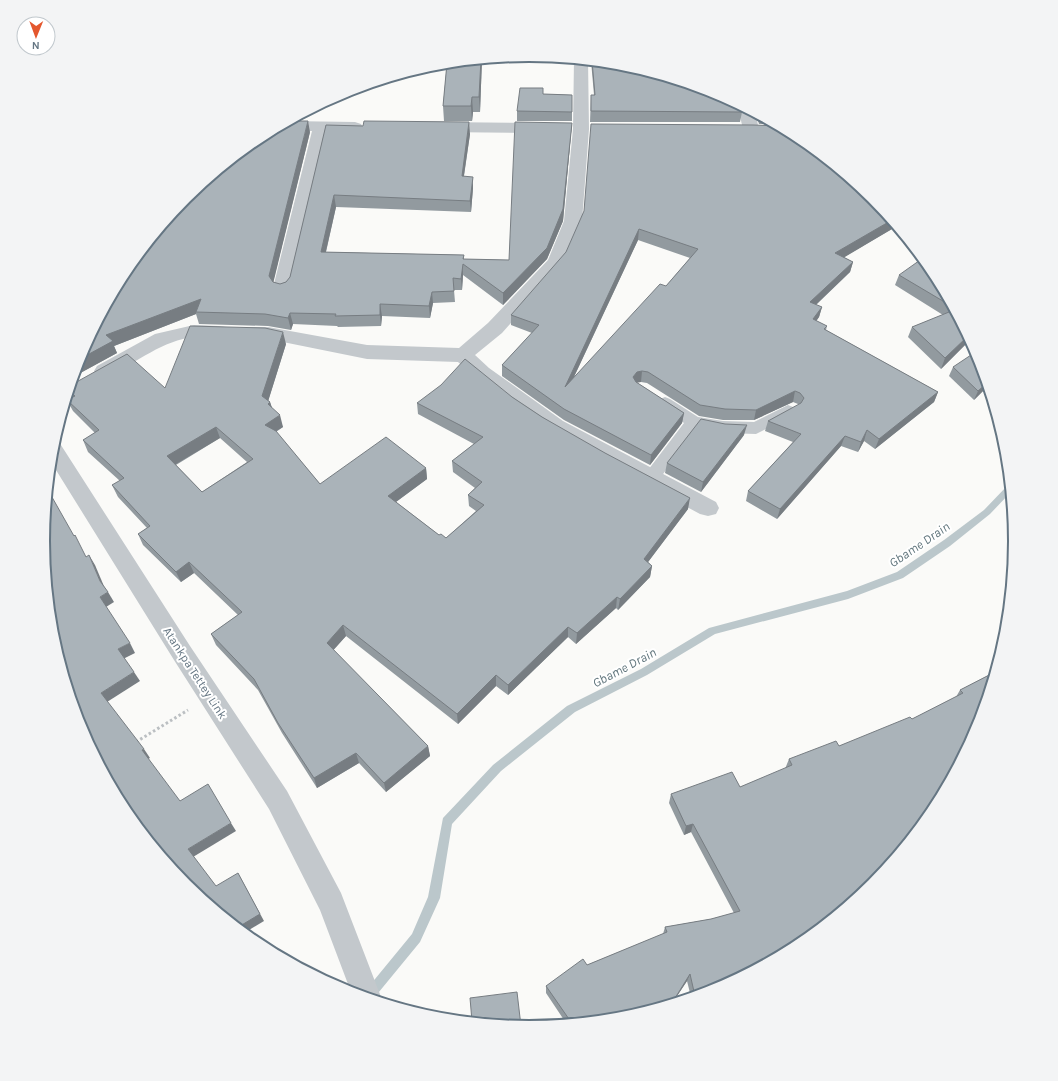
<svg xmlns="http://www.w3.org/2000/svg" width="1058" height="1081" font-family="Karla,sans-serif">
<rect width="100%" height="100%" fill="#fafaf8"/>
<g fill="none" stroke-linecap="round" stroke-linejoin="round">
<path fill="#bbc7cb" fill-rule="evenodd" d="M 1010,485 L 1010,493 L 990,514 L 950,546 L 903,578 L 848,599 L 715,634 L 647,675 L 575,712 L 501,771 L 452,824 L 440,898 L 420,942 L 374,998 L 365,996 L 364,994 L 366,990 L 412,934 L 428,897 L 443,818 L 493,765 L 567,706 L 641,669 L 709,628 L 847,591 L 897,572 L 944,540 L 984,510 L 1007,486 Z"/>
<path stroke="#bbbfc2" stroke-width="3" stroke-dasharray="2.5 2.5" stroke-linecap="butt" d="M 136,742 L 188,710"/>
<path fill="#c3c8cc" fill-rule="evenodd" d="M 665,397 L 670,399 L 698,417 L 723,421 L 754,422 L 788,405 L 793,407 L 796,411 L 793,415 L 756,434 L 723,433 L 698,428 L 657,482 L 651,484 L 645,482 L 643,478 L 645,474 L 684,423 L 660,407 L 657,403 L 660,399 Z"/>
<g fill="#c3c8cc" fill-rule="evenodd">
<path d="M 574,59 L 588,60 L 589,129 L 582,221 L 562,266 L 502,333 L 475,355 L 489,368 L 563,421 L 716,502 L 719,508 L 716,514 L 708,516 L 700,514 C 617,469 527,428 458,362 L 367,359 L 268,339 L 255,339 L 248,338 L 246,333 L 248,328 L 255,327 L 268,327 L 367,345 L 459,348 L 488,323 L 548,260 L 564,221 L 573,129 Z"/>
<path d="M 740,105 L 755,113 L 759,129 L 757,132 L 751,134 L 745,132 L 743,129 L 738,108 Z"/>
<path d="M 287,121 L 355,122 L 361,124 L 363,127 L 361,130 L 355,132 L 328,131 L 291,288 L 288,292 L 282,294 L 276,292 L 273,288 L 312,131 L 279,131 L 273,129 Z"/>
<path d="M 439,122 L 545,123 L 551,125 L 553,128 L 551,131 L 545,133 L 439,132 L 433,130 L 431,127 L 433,124 Z"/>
<path d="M 194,325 L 218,326 L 225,327 L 227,332 L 225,337 C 214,339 205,336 194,337 C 164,340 136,362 111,376 L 104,378 L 97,376 L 94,371 L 97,366 L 155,334 Z"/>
<path d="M 54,440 L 59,442 L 190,646 L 287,791 L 341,893 L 381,997 L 380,1001 L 351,992 L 320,910 L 269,809 L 174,660 L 51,462 Z"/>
</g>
</g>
<g fill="#929a9f" fill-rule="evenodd">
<path d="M 482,59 L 480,112 L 473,112 L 472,121 L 444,121 L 443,106 L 447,63 Z"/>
<path d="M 591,61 L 624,64 L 742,112 L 740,122 L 590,122 L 591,95 L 594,95 Z"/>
<path d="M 543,94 L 572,95 L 572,121 L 517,121 L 517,111 Z"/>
<path d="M 756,114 L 777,124 L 759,124 Z"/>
<path d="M 572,123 L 571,134 L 563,221 L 547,259 L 503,305 L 463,275 L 462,290 L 454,290 L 455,302 L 433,303 L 430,318 L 382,316 L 381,326 L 338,327 L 337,326 L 293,324 L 291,330 L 268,326 L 199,324 L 196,314 L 114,346 L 117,353 L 73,377 L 80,354 L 310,132 L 273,282 L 280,284 L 286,282 L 290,277 L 326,125 L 470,134 L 464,176 L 473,188 L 471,212 L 336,207 L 326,252 L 464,255 L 464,259 L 509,260 Z"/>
<path d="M 780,126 L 873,197 L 905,236 L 892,229 L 844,257 L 853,262 L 850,272 L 816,305 L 822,307 L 819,317 L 816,321 L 827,326 L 826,330 L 938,392 L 934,402 L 875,449 L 864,441 L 858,452 L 841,446 L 777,519 L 746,501 L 748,491 L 793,442 L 765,431 L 768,421 L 799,405 L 798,404 L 793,402 L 754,420 L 723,420 L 699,416 L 647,383 L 641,382 L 636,382 L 684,413 L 682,423 L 650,465 L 564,420 L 502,376 L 502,365 L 532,333 L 511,325 L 511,315 ZM 638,240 L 690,258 L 666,286 L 574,377 Z"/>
<path d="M 933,271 L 970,340 L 941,369 L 908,337 L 912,327 L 943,315 L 895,285 L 899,275 Z"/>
<path d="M 286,344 L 268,401 L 270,402 L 272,408 L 283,427 L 276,432 L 320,484 L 426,468 L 427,479 L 396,502 L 439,535 L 446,538 L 476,511 L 469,506 L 468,495 L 475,488 L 453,472 L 452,461 L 474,444 L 418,414 L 417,403 L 512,397 L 542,417 L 688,509 L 648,562 L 652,566 L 650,577 L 618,610 L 616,608 L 576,644 L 568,637 L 508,695 L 496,686 L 458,724 L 346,636 L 333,650 L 428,746 L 430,756 L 386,792 L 359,763 L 317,788 L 282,733 L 258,690 L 216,645 L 211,634 L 238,615 L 194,573 L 181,582 L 143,545 L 138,534 L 147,528 L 118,497 L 112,485 L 120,481 L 88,452 L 83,440 L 95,433 L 73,411 L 67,400 L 69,398 L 68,395 L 71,385 L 165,388 ZM 220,438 L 247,462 L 202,492 L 176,465 Z"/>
<path d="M 980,360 L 988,386 L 974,400 L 949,376 L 953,367 Z"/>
<path d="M 744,435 L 701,492 L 665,473 L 667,463 Z"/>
<path d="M 995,672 L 715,990 L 691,997 L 687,981 L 673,1002 L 624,1017 L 566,1023 L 546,993 L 546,986 L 587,965 L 663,934 L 665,927 L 711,919 L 734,913 L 691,832 L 684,835 L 669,803 L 671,794 L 740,787 L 785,769 L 789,759 L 839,746 L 912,719 L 956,697 L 960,690 Z"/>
</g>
<g fill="#777d82">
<path d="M 481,59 L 482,59 L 480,112 L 479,97 Z"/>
<path d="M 472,97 L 473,112 L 472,121 L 471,106 Z"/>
<path d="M 308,121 L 310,132 L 272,288 L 269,276 Z"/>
<path d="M 469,122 L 470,134 L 462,188 L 462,176 Z"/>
<path d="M 572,123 L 571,134 L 563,221 L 547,259 L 503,305 L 503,293 Z"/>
<path d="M 473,177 L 473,188 L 471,212 L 470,201 Z"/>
<path d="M 334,195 L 336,207 L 323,264 L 321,252 Z"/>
<path d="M 892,220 L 894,223 L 892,229 L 833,264 L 835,253 Z"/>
<path d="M 639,229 L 638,240 L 564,398 L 565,387 Z"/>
<path d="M 853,262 L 850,272 L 807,313 L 810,302 Z"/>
<path d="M 463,264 L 463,275 L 462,290 L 461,279 Z"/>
<path d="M 432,292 L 433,303 L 430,318 L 429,306 Z"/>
<path d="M 201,299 L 196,312 L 196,314 L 114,346 L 117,353 L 73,377 L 78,360 L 106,335 Z"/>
<path d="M 380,304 L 382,316 L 381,326 L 380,315 Z"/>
<path d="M 822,307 L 819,317 L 810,330 L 813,319 Z"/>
<path d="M 290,313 L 293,324 L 291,330 L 288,318 Z"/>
<path d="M 283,332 L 286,344 L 266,408 L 262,396 Z"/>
<path d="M 968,336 L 970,340 L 941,369 L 945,358 Z"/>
<path d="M 642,371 L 641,382 L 636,383 L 633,377 L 637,372 Z"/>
<path d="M 987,383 L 988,386 L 974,400 L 978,391 Z"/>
<path d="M 795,391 L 793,402 L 754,420 L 756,410 Z"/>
<path d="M 938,392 L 934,402 L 875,449 L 879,439 Z"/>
<path d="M 270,402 L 274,414 L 268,404 Z"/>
<path d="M 684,413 L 682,423 L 650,465 L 651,455 Z"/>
<path d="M 280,415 L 283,427 L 268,436 L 265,425 Z"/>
<path d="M 747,425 L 744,435 L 701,492 L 703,482 Z"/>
<path d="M 216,427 L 220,438 L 171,467 L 167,456 Z"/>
<path d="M 867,430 L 864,441 L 858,452 L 861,442 Z"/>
<path d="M 845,436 L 841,446 L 777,519 L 780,509 Z"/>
<path d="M 426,468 L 427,479 L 389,507 L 388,496 Z"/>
<path d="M 690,498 L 688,509 L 642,570 L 644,559 Z"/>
<path d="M 89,555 L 95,565 L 106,591 L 100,581 Z"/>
<path d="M 189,562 L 194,573 L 181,582 L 176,572 Z"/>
<path d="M 652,566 L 650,577 L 618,610 L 620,599 Z"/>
<path d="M 108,592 L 114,602 L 106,607 L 100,597 Z"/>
<path d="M 617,597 L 616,608 L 576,644 L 577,633 Z"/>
<path d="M 343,625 L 346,636 L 330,654 L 327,643 Z"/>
<path d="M 568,627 L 568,637 L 508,695 L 508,685 Z"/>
<path d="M 130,643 L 135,653 L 123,659 L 118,649 Z"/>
<path d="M 134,672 L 140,681 L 107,702 L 101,693 Z"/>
<path d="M 496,675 L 496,686 L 458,724 L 457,714 Z"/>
<path d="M 428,746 L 430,756 L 386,792 L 384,783 Z"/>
<path d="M 144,749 L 150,758 L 148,759 L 142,750 Z"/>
<path d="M 356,753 L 359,763 L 317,788 L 314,778 Z"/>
<path d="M 231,823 L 236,831 L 193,857 L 188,849 Z"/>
<path d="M 693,824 L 691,832 L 684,835 L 686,826 Z"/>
<path d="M 238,873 L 264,921 L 244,933 L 242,931 L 240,926 Z"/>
<path d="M 690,974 L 687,981 L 673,1002 L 672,1003 Z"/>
</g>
<g fill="#aab3b9" stroke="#777d82" fill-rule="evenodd">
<path d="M 481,59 L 479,97 L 472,97 L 471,106 L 443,106 L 447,63 Z"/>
<path d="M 592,61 L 624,64 L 715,92 L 740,105 L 742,112 L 591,111 L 591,95 L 595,95 Z"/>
<path d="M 520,88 L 543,88 L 543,94 L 572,95 L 572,112 L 517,111 Z"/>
<path d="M 288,121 L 308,121 L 269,276 L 273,282 L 280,284 L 286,282 L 290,277 L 326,125 L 363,126 L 364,121 L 469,122 L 462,176 L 473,177 L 470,201 L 334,195 L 321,252 L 464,255 L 463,259 L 509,260 L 515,122 L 572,123 L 563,209 L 547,248 L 503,293 L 463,264 L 461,279 L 453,278 L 454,291 L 432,292 L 429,306 L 380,304 L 380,315 L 335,316 L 336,314 L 290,313 L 288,318 L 265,314 L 196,312 L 201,299 L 106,335 L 113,341 L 78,360 L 80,354 L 125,270 L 186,197 L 259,136 Z"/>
<path d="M 591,124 L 753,125 L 780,126 L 799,137 L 873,197 L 892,220 L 835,253 L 853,262 L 810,302 L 822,307 L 813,319 L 827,326 L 824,329 L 938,392 L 879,439 L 867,430 L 861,442 L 845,436 L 780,509 L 748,491 L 801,434 L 768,421 L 801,403 L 804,398 L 800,393 L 795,391 L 756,410 L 725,409 L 700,405 L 648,372 L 642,371 L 637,372 L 633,377 L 636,382 L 684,413 L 651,455 L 564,409 L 502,365 L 539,325 L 511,315 L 566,252 L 584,211 ZM 639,229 L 698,249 L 666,286 L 660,284 L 565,387 Z"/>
<path d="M 923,258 L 933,271 L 953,307 L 899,275 Z"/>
<path d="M 954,310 L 968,336 L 945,358 L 912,327 Z"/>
<path d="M 190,326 L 265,328 L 283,332 L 262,396 L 270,402 L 268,404 L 280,415 L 265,425 L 276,431 L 320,484 L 386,437 L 426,468 L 388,496 L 439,535 L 441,534 L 446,538 L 484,505 L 468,495 L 482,482 L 452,461 L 483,437 L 417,403 L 441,385 L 465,359 L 512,397 L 542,417 L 605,453 L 690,498 L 644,559 L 652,566 L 620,599 L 617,597 L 577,633 L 568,627 L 508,685 L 496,675 L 457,714 L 343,625 L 327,643 L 428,746 L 384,783 L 356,753 L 314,778 L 278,723 L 254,679 L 211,634 L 242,612 L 189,562 L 176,572 L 138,534 L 150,526 L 112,485 L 124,478 L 83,440 L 99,430 L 67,400 L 75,396 L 69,391 L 71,385 L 127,354 L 165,388 ZM 216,427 L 253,459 L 202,492 L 167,456 Z"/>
<path d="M 971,355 L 980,360 L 987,383 L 978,391 L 953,367 Z"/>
<path d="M 701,419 L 725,424 L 747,425 L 703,482 L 667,463 Z"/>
<path d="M 48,490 L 74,536 L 75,535 L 86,557 L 89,555 L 100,581 L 108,592 L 100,597 L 130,643 L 118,649 L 134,672 L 101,693 L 144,749 L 142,750 L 180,801 L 208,784 L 231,823 L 188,849 L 216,886 L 238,873 L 260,914 L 240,926 L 242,931 L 185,884 L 125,810 L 80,726 L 52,635 L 43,540 Z"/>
<path d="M 995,672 L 978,727 L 933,811 L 872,884 L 799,945 L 715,990 L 695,996 L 690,974 L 672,1003 L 624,1017 L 571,1022 L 546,986 L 583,959 L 587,965 L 667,932 L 665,927 L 711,919 L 740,911 L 693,824 L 686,826 L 671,794 L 732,772 L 740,787 L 792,765 L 789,759 L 836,741 L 839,746 L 910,717 L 912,719 L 963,693 L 960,690 Z"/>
<path d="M 517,992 L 521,1026 L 472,1021 L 470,998 Z"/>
</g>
<g text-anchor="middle" stroke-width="4" stroke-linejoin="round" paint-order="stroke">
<g font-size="12" fill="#657683" stroke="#fff">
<text transform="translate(195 673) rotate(57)" y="4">Atankpa Tettey Link</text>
</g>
<g font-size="13" font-style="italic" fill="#60757c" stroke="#fff">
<text transform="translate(919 544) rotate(-34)" y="5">Gbame Drain</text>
<text transform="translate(624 667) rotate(-28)" y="5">Gbame Drain</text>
</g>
</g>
<path d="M0 0H1058V1081H0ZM50 541a479 479 0 1 1 958 0a479 479 0 1 1-958 0Z" fill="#f3f4f5" fill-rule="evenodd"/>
<path fill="none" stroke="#657683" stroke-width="2" d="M50 541a479 479 0 1 1 958 0a479 479 0 1 1-958 0Z"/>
<g transform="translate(36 36) rotate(181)"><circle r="19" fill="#ffffff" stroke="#c1c8cd"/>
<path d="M0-3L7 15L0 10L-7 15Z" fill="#e4572e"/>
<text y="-6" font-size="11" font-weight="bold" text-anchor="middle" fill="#657683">N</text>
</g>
</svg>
